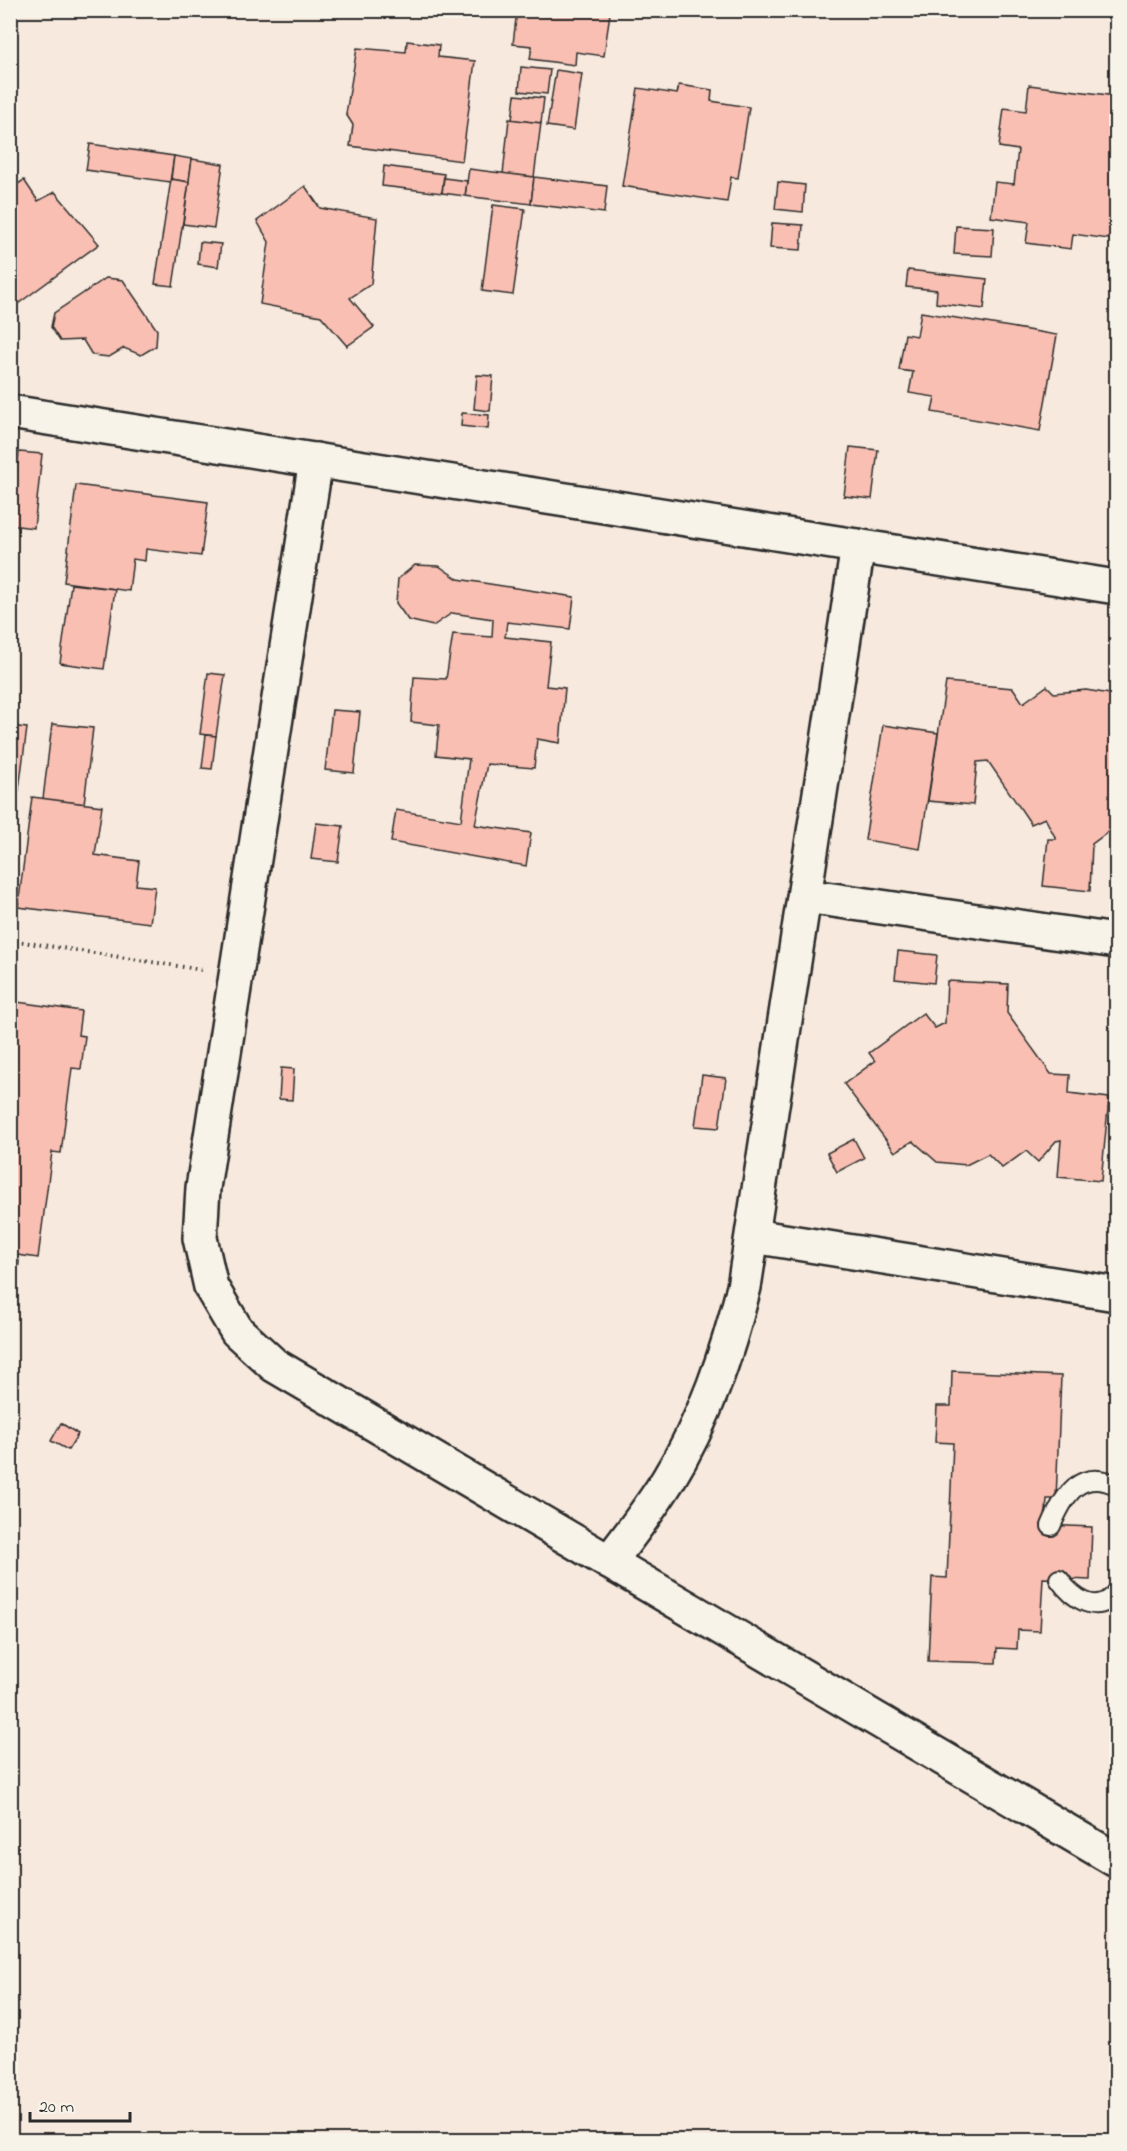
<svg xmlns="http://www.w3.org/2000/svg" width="1127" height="2151" font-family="'Indie Flower',sans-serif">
<rect width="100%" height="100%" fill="#f7e9dd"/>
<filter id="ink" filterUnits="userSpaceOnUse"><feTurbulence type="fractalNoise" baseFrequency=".0167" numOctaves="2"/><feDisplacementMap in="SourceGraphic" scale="12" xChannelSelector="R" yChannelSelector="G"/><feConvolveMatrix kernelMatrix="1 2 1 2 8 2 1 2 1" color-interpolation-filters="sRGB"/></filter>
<g filter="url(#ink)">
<g fill="#f9bfb2" stroke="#2b2b2b" stroke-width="1.5">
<path d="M 517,10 L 592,10 L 610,13 L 604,56 L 576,52 L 575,65 L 530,59 L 532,46 L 513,44 Z"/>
<path d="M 407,41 L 439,45 L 438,57 L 475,61 L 462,161 L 350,146 L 353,125 L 346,114 L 357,48 L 406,52 Z"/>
<path d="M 521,67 L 550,70 L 547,94 L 519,91 Z"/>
<path d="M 556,70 L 582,74 L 574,130 L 547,126 Z"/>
<path d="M 679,85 L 712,90 L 711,101 L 749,107 L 738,178 L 731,177 L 727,202 L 622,186 L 638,88 L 677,94 Z"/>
<path d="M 1029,85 L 1116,96 L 1116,240 L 1073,234 L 1071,249 L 1026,243 L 1029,222 L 991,217 L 995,182 L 1014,184 L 1018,150 L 999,147 L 1004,108 L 1026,111 Z"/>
<path d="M 515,95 L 544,98 L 541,123 L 512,120 Z"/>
<path d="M 509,119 L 541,123 L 534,177 L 503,174 Z"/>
<path d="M 90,144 L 174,156 L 170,182 L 86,170 Z"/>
<path d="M 174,156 L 192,159 L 189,182 L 171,179 Z"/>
<path d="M 192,159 L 223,164 L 214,228 L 183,224 Z"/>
<path d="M 384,166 L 444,174 L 442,193 L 382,186 Z"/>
<path d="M 469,169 L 534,177 L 531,204 L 465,196 Z"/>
<path d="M 534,177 L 607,186 L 604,213 L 531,204 Z"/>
<path d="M 444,178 L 467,181 L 465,196 L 442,193 Z"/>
<path d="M 171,179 L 189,182 L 173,286 L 155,284 Z"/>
<path d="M 24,180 L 38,201 L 55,192 L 99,244 L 15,306 L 10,305 L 10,189 Z"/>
<path d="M 778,182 L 805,185 L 803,212 L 775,209 Z"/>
<path d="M 305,186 L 320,208 L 377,218 L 371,284 L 350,298 L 374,327 L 347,346 L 321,316 L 260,304 L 269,242 L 257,221 Z"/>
<path d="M 493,205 L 525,209 L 513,295 L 482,291 Z"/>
<path d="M 772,223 L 803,225 L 801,250 L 770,248 Z"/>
<path d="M 956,226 L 994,228 L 992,256 L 954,254 Z"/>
<path d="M 200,242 L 221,244 L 218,267 L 198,264 Z"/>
<path d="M 908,270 L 987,279 L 984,309 L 936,303 L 937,290 L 906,287 Z"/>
<path d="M 106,278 L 123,280 L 157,330 L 156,346 L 141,355 L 124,348 L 109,357 L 92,355 L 83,340 L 60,341 L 51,327 L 54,313 Z"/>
<path d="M 921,312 L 1057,335 L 1040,431 L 932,412 L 935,397 L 909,393 L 913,372 L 899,370 L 905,334 L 917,336 Z"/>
<path d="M 477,375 L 493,376 L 490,411 L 474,409 Z"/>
<path d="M 462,413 L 489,415 L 488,429 L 461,426 Z"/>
<path d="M 850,447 L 878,450 L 872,499 L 844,496 Z"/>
<path d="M 19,452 L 42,454 L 34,528 L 10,525 Z"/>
<path d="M 76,485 L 208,502 L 201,556 L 146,549 L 145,561 L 133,559 L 129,591 L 64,582 Z"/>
<path d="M 415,565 L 439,566 L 458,579 L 574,597 L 570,629 L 507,622 L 505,637 L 551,642 L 546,686 L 565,688 L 560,743 L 537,739 L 534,768 L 487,764 L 475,825 L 531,833 L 526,866 L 391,842 L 396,810 L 461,821 L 469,759 L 436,755 L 439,725 L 411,722 L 414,677 L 446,679 L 453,634 L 492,637 L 493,619 L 452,613 L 433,626 L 408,620 L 396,603 L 398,579 Z"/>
<path d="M 71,584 L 115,589 L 104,669 L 60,663 Z"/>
<path d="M 208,673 L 225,675 L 216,736 L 200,734 Z"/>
<path d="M 946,682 L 1013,688 L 1023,703 L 1047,686 L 1054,693 L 1086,690 L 1110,694 L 1116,698 L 1116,826 L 1092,844 L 1090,891 L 1043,886 L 1048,839 L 1056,839 L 1045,818 L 1031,824 L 988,761 L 977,762 L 973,805 L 928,801 Z"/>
<path d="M 332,710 L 360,712 L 354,773 L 325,770 Z"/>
<path d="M 52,724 L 93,728 L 84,804 L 43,799 Z"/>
<path d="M 883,725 L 938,733 L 920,849 L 865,840 Z"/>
<path d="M 10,726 L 27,728 L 13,835 L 10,835 Z"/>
<path d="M 206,735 L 216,736 L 212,769 L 202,768 Z"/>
<path d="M 32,797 L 102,806 L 95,855 L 139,861 L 136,885 L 155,887 L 150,923 L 18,907 Z"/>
<path d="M 316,823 L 343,826 L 338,862 L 311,859 Z"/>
<path d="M 898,951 L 937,955 L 934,983 L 895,979 Z"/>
<path d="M 947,981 L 1008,984 L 1007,1013 L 1051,1074 L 1070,1075 L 1069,1093 L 1109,1098 L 1101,1181 L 1058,1177 L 1061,1140 L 1056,1141 L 1038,1162 L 1026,1151 L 1002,1168 L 988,1154 L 966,1165 L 937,1162 L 913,1141 L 895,1152 L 844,1084 L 875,1061 L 869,1053 L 923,1013 L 935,1028 L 945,1023 Z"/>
<path d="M 10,1001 L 81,1011 L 78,1035 L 85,1036 L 81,1069 L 72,1068 L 61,1153 L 52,1152 L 38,1258 L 10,1254 Z"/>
<path d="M 281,1068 L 294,1069 L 292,1100 L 279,1099 Z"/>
<path d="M 702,1075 L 726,1078 L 719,1128 L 695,1126 Z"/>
<path d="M 854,1139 L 864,1158 L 837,1172 L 827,1153 Z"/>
<path d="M 10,1260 L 19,1261 L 17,1283 L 10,1283 Z"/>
<path d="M 952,1371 L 1061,1376 L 1056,1499 L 1047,1499 L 1045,1525 L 1092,1527 L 1090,1580 L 1043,1578 L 1040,1631 L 1018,1630 L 1017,1649 L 997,1648 L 996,1663 L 928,1661 L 932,1577 L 947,1578 L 953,1443 L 935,1442 L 937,1406 L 951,1406 Z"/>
<path d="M 61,1423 L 78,1434 L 68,1450 L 51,1441 Z"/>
</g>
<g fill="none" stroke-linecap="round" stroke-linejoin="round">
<defs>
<g id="service">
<path d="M 1051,1526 C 1064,1495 1080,1468 1116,1485"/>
<path d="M 1059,1579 C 1072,1598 1098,1617 1116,1593"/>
</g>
<g id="minor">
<path d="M 10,412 L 1116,587"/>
<path d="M 316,460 L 203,1188 L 200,1238 L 211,1287 L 237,1331 L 274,1365 L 1116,1860"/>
<path d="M 805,896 L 1116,941"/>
<path d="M 753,1236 L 1116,1294"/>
<path d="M 609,1562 C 630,1535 650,1509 668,1480 C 705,1420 727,1354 744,1287 L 858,546"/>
</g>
</defs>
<use href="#service" stroke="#2b2b2b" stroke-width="22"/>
<use href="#minor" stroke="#2b2b2b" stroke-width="38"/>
<path stroke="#2b2b2b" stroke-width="4" stroke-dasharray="1.5 4.5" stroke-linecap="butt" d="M 10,940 L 203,970"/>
<use href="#service" stroke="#f7f3e8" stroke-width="18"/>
<use href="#minor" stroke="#f7f3e8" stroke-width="33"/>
</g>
</g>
<rect width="1127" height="2151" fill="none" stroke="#f7f3e8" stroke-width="36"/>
<rect x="18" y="18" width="1091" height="2115" fill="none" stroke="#2b2b2b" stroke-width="2" filter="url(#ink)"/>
<path d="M30 2112v9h100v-9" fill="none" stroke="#2b2b2b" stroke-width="3"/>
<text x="39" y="2112" font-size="18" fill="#2b2b2b" stroke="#f7f3e8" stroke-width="4.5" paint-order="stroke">20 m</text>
</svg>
